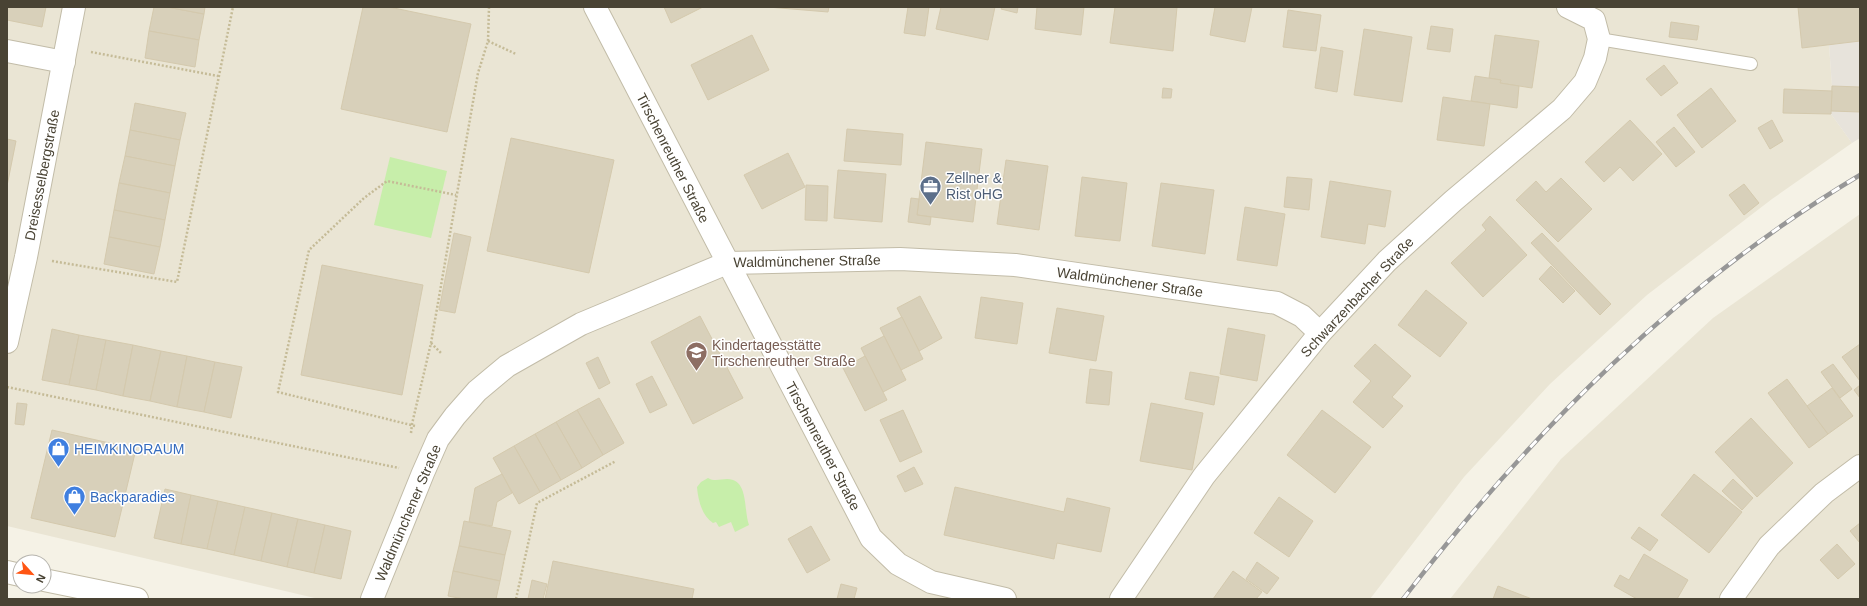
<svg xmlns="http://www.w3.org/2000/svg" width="1867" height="606" font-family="Arial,sans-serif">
<rect width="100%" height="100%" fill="#f5f2e6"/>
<g fill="#eae5d4">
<path d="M 7,7 L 1798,7 L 1802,48 L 1829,45 L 1832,86 L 1831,114 L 1852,143 L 1772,199 L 1647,295 L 1550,384 L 1464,477 L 1370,599 L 319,599 L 7,526 Z"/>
<path d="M 1860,214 L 1860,599 L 1450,599 L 1561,459 L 1713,318 Z"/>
</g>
<path fill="#e7e3db" d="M 1798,7 L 1860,7 L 1860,138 L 1852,143 L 1831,114 L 1832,86 L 1829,45 L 1802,48 Z"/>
<g fill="#c7eeaa">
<path d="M 390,157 L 447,171 L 431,238 L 374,225 Z"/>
<path d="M 708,478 C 716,483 724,477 733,480 C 748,485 744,512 749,525 L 735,532 L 731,522 L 719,527 L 716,522 L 713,523 C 702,516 698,500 697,487 L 701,482 Z"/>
</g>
<g fill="#d8d0ba" stroke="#d4c9ad">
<path d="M 7,7 L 46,7 L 42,27 L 7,20 Z"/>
<path d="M 154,7 L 167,7 L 204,14 L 199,40 L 149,31 Z"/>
<path d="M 167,7 L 205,7 L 204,14 Z"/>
<path d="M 363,7 L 389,7 L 471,24 L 447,132 L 341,109 Z"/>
<path d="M 664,7 L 703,7 L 671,23 Z"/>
<path d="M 768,7 L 829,7 L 828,12 Z"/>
<path d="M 908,7 L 929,7 L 925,36 L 904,33 Z"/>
<path d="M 941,7 L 995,7 L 988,40 L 936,29 Z"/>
<path d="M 1002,7 L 1018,7 L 1017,13 L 1001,9 Z"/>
<path d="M 1037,7 L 1084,7 L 1081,35 L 1035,29 Z"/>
<path d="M 1115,7 L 1177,7 L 1173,51 L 1110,43 Z"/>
<path d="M 1215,7 L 1252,7 L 1245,42 L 1210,35 Z"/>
<path d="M 1798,7 L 1860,7 L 1860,41 L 1802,48 Z"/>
<path d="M 1288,10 L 1321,15 L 1316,51 L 1283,47 Z"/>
<path d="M 1671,22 L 1699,26 L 1697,40 L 1669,37 Z"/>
<path d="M 1431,26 L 1453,29 L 1450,52 L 1427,49 Z"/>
<path d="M 1364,29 L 1412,37 L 1402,102 L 1354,95 Z"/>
<path d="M 149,31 L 199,40 L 195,67 L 145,58 Z"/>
<path d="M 752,35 L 769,70 L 708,100 L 691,65 Z"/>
<path d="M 1495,35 L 1539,41 L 1532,88 L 1500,83 L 1501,80 L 1489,78 Z"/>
<path d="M 1321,47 L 1343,51 L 1337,92 L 1315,88 Z"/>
<path d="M 1664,65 L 1678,83 L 1661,96 L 1646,79 Z"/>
<path d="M 1475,76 L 1501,80 L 1500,83 L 1519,86 L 1517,108 L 1471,101 Z"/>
<path d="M 1832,86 L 1860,87 L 1860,112 L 1831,111 Z"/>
<path d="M 1163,88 L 1172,89 L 1171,98 L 1162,98 Z"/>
<path d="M 1711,88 L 1736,121 L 1702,148 L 1677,115 Z"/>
<path d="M 1784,89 L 1832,91 L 1831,114 L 1783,113 Z"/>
<path d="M 1443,97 L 1490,104 L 1484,146 L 1437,140 Z"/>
<path d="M 135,103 L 186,113 L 180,140 L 130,130 Z"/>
<path d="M 1630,120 L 1662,154 L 1633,181 L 1620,167 L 1604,182 L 1585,162 Z"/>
<path d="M 1772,120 L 1783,141 L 1770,149 L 1758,128 Z"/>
<path d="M 1674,127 L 1695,152 L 1676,167 L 1656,142 Z"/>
<path d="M 847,129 L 903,134 L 901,165 L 844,161 Z"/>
<path d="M 130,130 L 180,140 L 175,166 L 125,156 Z"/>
<path d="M 511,138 L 614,160 L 589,273 L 487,251 Z"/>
<path d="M 7,139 L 16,141 L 7,186 Z"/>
<path d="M 926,142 L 982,149 L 973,222 L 917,215 Z"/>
<path d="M 788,153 L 805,187 L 762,209 L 744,175 Z"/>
<path d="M 125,156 L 175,166 L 170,193 L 119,183 Z"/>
<path d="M 1006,160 L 1048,166 L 1039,230 L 997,224 Z"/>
<path d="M 838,170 L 886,174 L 882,222 L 834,218 Z"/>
<path d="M 1082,177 L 1127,183 L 1120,241 L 1075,236 Z"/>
<path d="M 1287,177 L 1312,179 L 1309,210 L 1284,207 Z"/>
<path d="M 1561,178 L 1592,209 L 1558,242 L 1516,200 L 1536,181 L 1546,192 Z"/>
<path d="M 1330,181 L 1391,191 L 1385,227 L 1368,224 L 1365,244 L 1321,237 Z"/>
<path d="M 119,183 L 170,193 L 165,220 L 114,210 Z"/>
<path d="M 1161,183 L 1214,190 L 1205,254 L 1152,246 Z"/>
<path d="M 1744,184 L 1759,203 L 1744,215 L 1729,195 Z"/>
<path d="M 806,185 L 828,186 L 827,221 L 805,220 Z"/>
<path d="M 911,198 L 919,199 L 917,215 L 931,217 L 930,225 L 908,222 Z"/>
<path d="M 1245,207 L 1285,214 L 1277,266 L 1237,260 Z"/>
<path d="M 114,210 L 165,220 L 160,247 L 109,237 Z"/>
<path d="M 1490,216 L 1527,255 L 1483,297 L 1451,263 L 1486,230 L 1482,225 Z"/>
<path d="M 454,233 L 471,237 L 455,313 L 439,310 Z"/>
<path d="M 1542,233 L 1611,304 L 1600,315 L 1531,243 Z"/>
<path d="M 109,237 L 160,247 L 154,274 L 104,264 Z"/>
<path d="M 322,265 L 423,285 L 402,395 L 301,375 Z"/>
<path d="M 1551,266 L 1575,291 L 1563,303 L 1539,279 Z"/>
<path d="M 1426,290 L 1467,323 L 1440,357 L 1398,325 Z"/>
<path d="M 920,296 L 942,338 L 919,351 L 897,308 Z"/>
<path d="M 981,297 L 1023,303 L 1017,344 L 975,338 Z"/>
<path d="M 1057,308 L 1104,316 L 1096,361 L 1049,353 Z"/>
<path d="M 700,316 L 743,398 L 693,424 L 651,342 Z"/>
<path d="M 902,317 L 923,359 L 901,370 L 880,328 Z"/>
<path d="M 1228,328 L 1265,335 L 1257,381 L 1220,374 Z"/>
<path d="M 52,329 L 79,335 L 69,385 L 42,380 Z"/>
<path d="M 79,335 L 106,340 L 96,390 L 69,385 Z"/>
<path d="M 884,336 L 906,380 L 883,392 L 861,348 Z"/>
<path d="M 106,340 L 133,345 L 123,396 L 96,390 Z"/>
<path d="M 1375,344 L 1411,376 L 1392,397 L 1403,406 L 1383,428 L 1353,402 L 1371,381 L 1354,366 Z"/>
<path d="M 1860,344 L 1860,381 L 1842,357 Z"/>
<path d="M 133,345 L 161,351 L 150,401 L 123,396 Z"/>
<path d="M 161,351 L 187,356 L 177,407 L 150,401 Z"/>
<path d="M 187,356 L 215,362 L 204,412 L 177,407 Z"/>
<path d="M 865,356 L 887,400 L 865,411 L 843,368 Z"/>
<path d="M 598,357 L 610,383 L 599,389 L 586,363 Z"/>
<path d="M 215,362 L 242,367 L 231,418 L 204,412 Z"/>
<path d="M 1833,364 L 1852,389 L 1840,398 L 1821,372 Z"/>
<path d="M 1090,369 L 1112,372 L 1109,405 L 1086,403 Z"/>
<path d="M 1190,372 L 1219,377 L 1214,405 L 1185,399 Z"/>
<path d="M 652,376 L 667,405 L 650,413 L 636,384 Z"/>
<path d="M 1787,379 L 1828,434 L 1809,448 L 1768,393 Z"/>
<path d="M 1860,385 L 1860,398 L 1854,390 Z"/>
<path d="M 1832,388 L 1853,416 L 1828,434 L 1807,406 Z"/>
<path d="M 599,398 L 624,443 L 603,455 L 577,410 Z"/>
<path d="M 17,403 L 27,404 L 24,425 L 15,424 Z"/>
<path d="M 1151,403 L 1203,413 L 1192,470 L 1140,461 Z"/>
<path d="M 577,410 L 603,455 L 582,468 L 556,422 Z"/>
<path d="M 903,410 L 922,452 L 900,462 L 880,420 Z"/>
<path d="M 1322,410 L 1371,447 L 1335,493 L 1287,455 Z"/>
<path d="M 1751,418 L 1793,463 L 1757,497 L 1715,452 Z"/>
<path d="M 556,422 L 582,468 L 561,480 L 535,434 Z"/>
<path d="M 52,430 L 136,449 L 115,537 L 31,518 Z"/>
<path d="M 535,434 L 561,480 L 540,492 L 514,446 Z"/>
<path d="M 514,446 L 540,492 L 519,504 L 493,458 Z"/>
<path d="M 914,467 L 923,484 L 905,492 L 897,476 Z"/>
<path d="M 502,474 L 512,493 L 497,502 L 492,526 L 469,522 L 475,488 Z"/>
<path d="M 1694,474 L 1742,512 L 1709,553 L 1661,515 Z"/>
<path d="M 1733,479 L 1753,498 L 1742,510 L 1722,491 Z"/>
<path d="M 955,487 L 1064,512 L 1067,498 L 1110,508 L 1101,552 L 1057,543 L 1054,559 L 944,535 Z"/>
<path d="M 165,489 L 191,495 L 181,544 L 154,538 Z"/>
<path d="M 191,495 L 218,501 L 207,549 L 181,544 Z"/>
<path d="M 1279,497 L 1313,521 L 1289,557 L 1254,533 Z"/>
<path d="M 218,501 L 245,507 L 234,555 L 207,549 Z"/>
<path d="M 245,507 L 272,513 L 261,561 L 234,555 Z"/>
<path d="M 272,513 L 298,519 L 287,567 L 261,561 Z"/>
<path d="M 298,519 L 325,525 L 314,573 L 287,567 Z"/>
<path d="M 464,521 L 511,531 L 505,555 L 459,546 Z"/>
<path d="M 1860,523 L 1860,543 L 1850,531 Z"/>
<path d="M 325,525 L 351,531 L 341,579 L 314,573 Z"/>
<path d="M 811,526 L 830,560 L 807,573 L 788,539 Z"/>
<path d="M 1639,527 L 1658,540 L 1650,551 L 1631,538 Z"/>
<path d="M 1837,544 L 1855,564 L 1838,579 L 1820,560 Z"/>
<path d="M 459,546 L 505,555 L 500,581 L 453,571 Z"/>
<path d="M 1644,554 L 1688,580 L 1677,599 L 1637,599 L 1614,586 L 1620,575 L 1629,580 Z"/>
<path d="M 553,561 L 694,589 L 692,599 L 545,599 Z"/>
<path d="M 1257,562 L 1279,578 L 1267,594 L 1246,579 Z"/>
<path d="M 453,571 L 500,581 L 496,599 L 464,599 L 448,596 Z"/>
<path d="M 1233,571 L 1262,592 L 1256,599 L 1213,599 Z"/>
<path d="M 532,580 L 547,584 L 543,599 L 528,599 Z"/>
<path d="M 841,584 L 857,588 L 854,599 L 837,599 Z"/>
<path d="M 1498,586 L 1532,599 L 1493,599 Z"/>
</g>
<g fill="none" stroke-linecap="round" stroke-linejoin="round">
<defs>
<path id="service" d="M 1599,39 L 1751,64"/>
<g id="minor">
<path d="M 595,7 L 871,538 L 898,564 L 931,582 L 1005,599"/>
<path d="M 7,51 L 64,62"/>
<path d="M 7,342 L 26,257 L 74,7"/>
<path d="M 372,599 L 423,473 L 438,439 L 455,416 L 477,391 L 507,366 L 581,324 L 727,263 L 900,259 L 1015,265 L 1277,303 L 1302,316 L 1320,333"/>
<path d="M 1121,599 L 1204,476 L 1320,333 L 1387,261 L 1453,201 L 1562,109 L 1585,82 L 1595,58 L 1599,39 L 1594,20 L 1568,7"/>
<path d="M 1731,599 L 1769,546 L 1824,493 L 1860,466"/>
</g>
<g id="tertiary">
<path d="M 7,572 L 20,575"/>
<path d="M 44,580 L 137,599"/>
</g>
</defs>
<use href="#service" stroke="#c2bca8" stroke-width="14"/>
<use href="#minor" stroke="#c2bca8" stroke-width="24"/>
<use href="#tertiary" stroke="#c2bca8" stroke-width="24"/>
<g stroke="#c5bb97" stroke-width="2.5" stroke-dasharray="2 2" stroke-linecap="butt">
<path d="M 488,41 L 516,54"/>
<path d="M 91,52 L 218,76"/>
<path d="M 52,261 L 177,282 L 233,7"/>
<path d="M 431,343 L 442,354"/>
<path d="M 7,387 L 399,468"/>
<path d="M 415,426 L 278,392 L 309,250 L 364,198 L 387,181 L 456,195"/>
<path d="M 411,433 L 412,424 L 431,343 L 478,73 L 488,41 L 489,7"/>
<path d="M 516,599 L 537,503 L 616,461"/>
</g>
<use href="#service" stroke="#fff" stroke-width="12"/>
<use href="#minor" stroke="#fff" stroke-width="22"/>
<use href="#tertiary" stroke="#fff" stroke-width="22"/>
<defs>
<path id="rail" d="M 1403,599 C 1532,431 1678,284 1860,175"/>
</defs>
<use href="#rail" stroke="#979797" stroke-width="4.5"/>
<use href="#rail" stroke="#fff" stroke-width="3" stroke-dasharray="9" stroke-linecap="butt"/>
</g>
<defs>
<symbol id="office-pin" viewBox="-11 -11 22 30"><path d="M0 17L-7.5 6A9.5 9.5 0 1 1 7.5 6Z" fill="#5c6f8a" stroke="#fff"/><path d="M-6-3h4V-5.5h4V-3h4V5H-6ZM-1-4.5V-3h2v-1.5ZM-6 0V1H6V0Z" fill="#fff"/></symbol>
<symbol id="school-pin" viewBox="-11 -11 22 30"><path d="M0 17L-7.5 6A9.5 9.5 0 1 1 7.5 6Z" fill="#8d6e63" stroke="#fff"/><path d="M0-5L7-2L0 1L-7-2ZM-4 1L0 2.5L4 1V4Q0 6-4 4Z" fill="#fff"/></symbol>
<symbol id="shop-pin" viewBox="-11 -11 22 30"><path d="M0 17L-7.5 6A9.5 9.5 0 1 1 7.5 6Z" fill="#3f7fe0" stroke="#fff"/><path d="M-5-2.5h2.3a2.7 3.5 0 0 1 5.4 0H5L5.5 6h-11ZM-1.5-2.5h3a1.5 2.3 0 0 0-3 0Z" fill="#fff"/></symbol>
</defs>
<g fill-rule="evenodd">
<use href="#office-pin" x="918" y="174" width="25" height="34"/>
<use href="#school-pin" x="684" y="340" width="25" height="34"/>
<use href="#shop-pin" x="46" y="436" width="25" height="34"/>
<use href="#shop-pin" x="62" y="484" width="25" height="34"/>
</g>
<g text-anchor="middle" stroke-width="3" stroke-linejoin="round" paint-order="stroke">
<g font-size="14" fill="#494334" stroke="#fff">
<text transform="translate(673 158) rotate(63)" y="5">Tirschenreuther Straße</text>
<text transform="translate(42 175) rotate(-79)" y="5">Dreisesselbergstraße</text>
<text transform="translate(807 261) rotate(-1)" y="5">Waldmünchener Straße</text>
<text transform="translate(1130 282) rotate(8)" y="5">Waldmünchener Straße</text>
<text transform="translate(1357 297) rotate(-47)" y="5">Schwarzenbacher Straße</text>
<text transform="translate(823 446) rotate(62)" y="5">Tirschenreuther Straße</text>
<text transform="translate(408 513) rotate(-67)" y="5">Waldmünchener Straße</text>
</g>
<g font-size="14" fill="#4e5e75" stroke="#fff" text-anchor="start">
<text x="946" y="183">Zellner &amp;<tspan x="946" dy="16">Rist oHG</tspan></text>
</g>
<g font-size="14" fill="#785e54" stroke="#fff" text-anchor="start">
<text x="712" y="350">Kindertagesstätte<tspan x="712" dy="16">Tirschenreuther Straße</tspan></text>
</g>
<g font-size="14" fill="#366cbe" stroke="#fff" text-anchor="start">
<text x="74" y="454">HEIMKINORAUM</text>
<text x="90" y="502">Backparadies</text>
</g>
</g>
<rect width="1867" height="606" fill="none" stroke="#494334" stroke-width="16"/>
<g transform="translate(32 574) rotate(117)"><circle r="19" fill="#ffffff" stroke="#b6b4ae"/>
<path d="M0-3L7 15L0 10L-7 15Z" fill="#ff5513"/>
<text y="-6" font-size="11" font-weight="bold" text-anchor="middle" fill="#494334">N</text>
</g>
</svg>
